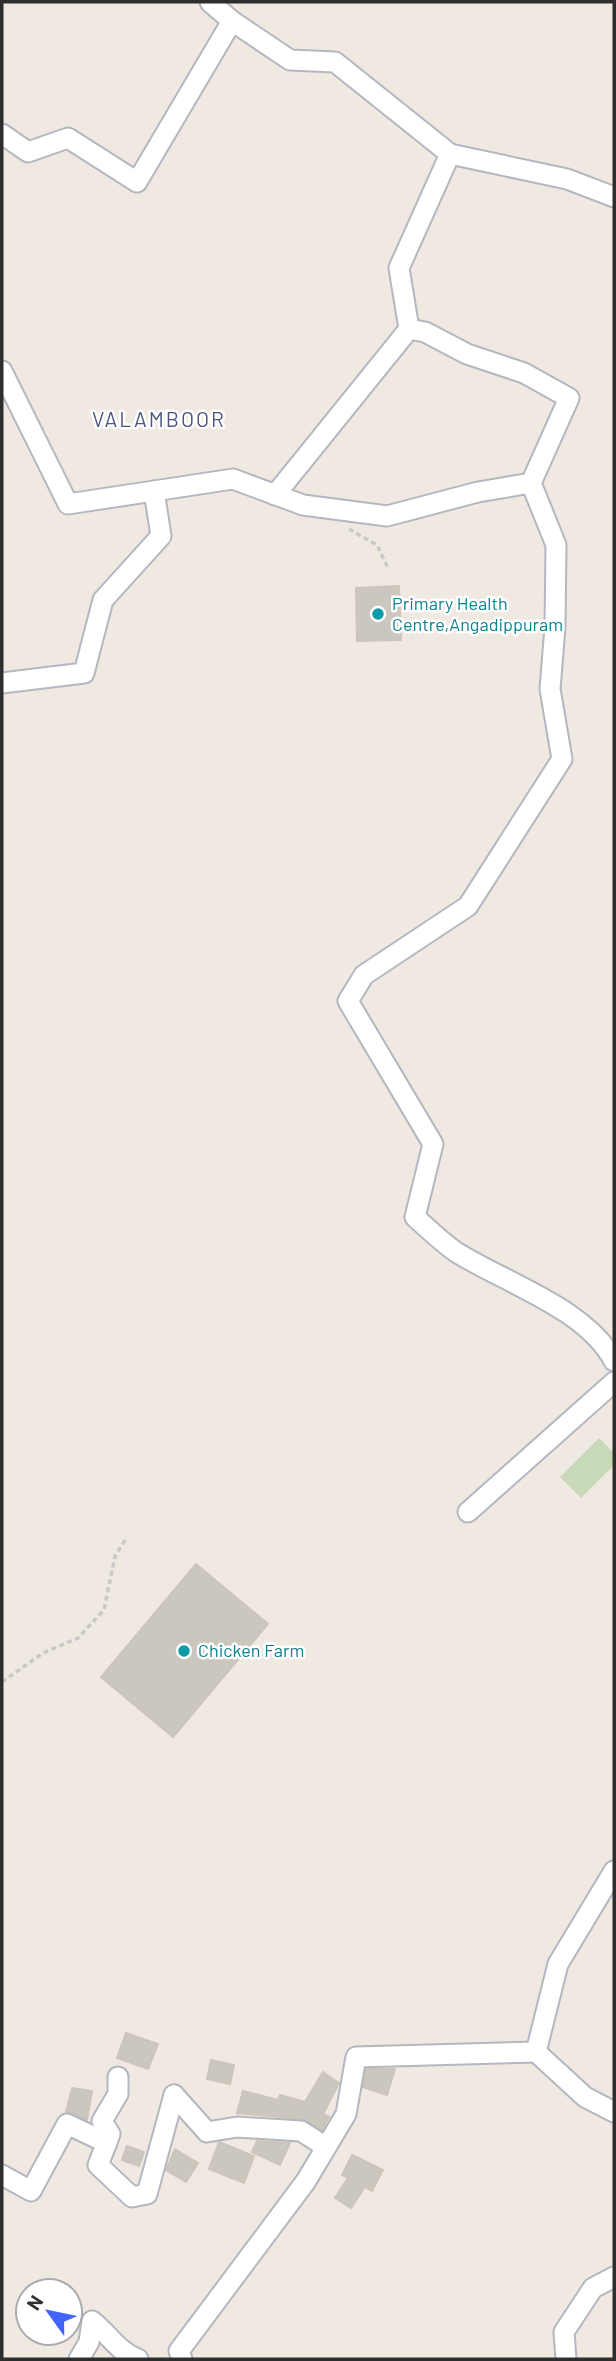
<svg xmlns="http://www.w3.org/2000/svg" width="616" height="2361" font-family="Barlow,sans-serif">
<rect width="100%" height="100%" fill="#efe9e1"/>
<path fill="#c8d9b8" d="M 599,1438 L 614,1453 L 614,1465 L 581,1498 L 560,1477 Z"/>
<g fill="#cbc7bf" stroke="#cbc5ba" stroke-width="2">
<path d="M 399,586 L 401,640 L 357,641 L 356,588 Z"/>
<path d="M 196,1564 L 268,1624 L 173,1737 L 101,1677 Z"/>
<path d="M 126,2033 L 158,2044 L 148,2069 L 117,2058 Z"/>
<path d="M 211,2060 L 234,2065 L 230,2084 L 207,2079 Z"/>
<path d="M 366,2069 L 395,2069 L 387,2095 L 363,2087 Z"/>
<path d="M 323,2072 L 339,2083 L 323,2114 L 329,2117 L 322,2130 L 302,2119 L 237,2113 L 243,2091 L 278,2100 L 280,2095 L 305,2102 Z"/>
<path d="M 72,2088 L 92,2091 L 87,2120 L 66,2112 Z"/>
<path d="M 257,2141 L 290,2143 L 280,2165 L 252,2152 Z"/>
<path d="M 219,2142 L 254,2156 L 244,2183 L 209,2169 Z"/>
<path d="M 127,2146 L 144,2152 L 139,2166 L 122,2160 Z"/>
<path d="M 175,2149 L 198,2163 L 186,2182 L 166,2170 Z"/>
<path d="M 352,2155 L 383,2170 L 372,2191 L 365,2187 L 351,2208 L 335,2198 L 348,2178 L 342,2175 Z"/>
</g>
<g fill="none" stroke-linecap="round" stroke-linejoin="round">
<defs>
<g id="minor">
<path d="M 210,2 L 232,21 L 290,60 L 335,62 L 450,154 L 399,268 L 409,329"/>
<path d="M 2,134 L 28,152 L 68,138 L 137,182 L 232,21"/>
<path d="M 450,154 L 567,179 L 614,197"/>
<path d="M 2,371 L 68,504 L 233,479 L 303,505 L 387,516 L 478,492 L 531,483 L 556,545 L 555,627 L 550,689 L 562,759 L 468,906 L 364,975 L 348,1001 L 433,1144 L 415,1217 C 428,1229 442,1242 456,1252 C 505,1283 586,1308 614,1361"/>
<path d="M 275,495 L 409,329 L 425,332 L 467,354 L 524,373 L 569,398 L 531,483"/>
<path d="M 2,683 L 84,673 L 103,600 L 161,536 L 154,491"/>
<path d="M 468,1512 L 614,1382"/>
<path d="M 536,2052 L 585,2097 L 614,2112"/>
<path d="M 118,2077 L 118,2094 L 102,2121 L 110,2134 L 98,2165 L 132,2197 L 147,2194 L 174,2095"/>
<path d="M 174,2095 L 207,2132 L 237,2127 L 301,2131 L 326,2147"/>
<path d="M 2,2175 L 31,2191 L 67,2124 L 107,2143"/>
<path d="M 79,2359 L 89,2342 L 92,2321 C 109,2334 118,2352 138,2359"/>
<path d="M 182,2359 L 179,2351 L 306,2181 L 346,2114 L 356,2057 L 536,2052 L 558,1964 L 614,1871"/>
<path d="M 566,2359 L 564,2332 L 593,2288 L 614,2277"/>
</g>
</defs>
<use href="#minor" stroke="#b4b7c1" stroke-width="23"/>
<g stroke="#c9c9c9" stroke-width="3.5" stroke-dasharray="5 3.5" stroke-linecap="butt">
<path d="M 349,529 L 377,545 L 388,568"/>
<path d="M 2,1682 L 43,1653 L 78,1638 L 104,1610 L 115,1556 L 127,1537"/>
</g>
<use href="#minor" stroke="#fff" stroke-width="19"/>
</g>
<g fill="#0f9aa8" stroke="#fff" stroke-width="2.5">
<circle cx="378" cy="614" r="7"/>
<circle cx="184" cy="1651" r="7"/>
</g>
<g text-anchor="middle" stroke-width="5" stroke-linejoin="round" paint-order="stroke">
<g font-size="18" fill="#0d838f" stroke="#fff" text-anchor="start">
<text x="392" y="610">Primary Health<tspan x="392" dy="21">Centre,Angadippuram</tspan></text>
<text x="198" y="1657">Chicken Farm</text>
</g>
<g font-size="21" letter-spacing="2" fill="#4d5680" stroke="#fff">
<text x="159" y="427">VALAMBOOR</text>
</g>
</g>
<rect width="616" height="2361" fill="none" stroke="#2e2e2e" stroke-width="7"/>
<g transform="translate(49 2312) rotate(303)"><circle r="33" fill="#ffffff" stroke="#ababab" stroke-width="2"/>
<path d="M0-5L12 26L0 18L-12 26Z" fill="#4264fb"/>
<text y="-10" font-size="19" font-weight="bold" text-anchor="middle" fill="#2e2e2e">N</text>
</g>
</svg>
